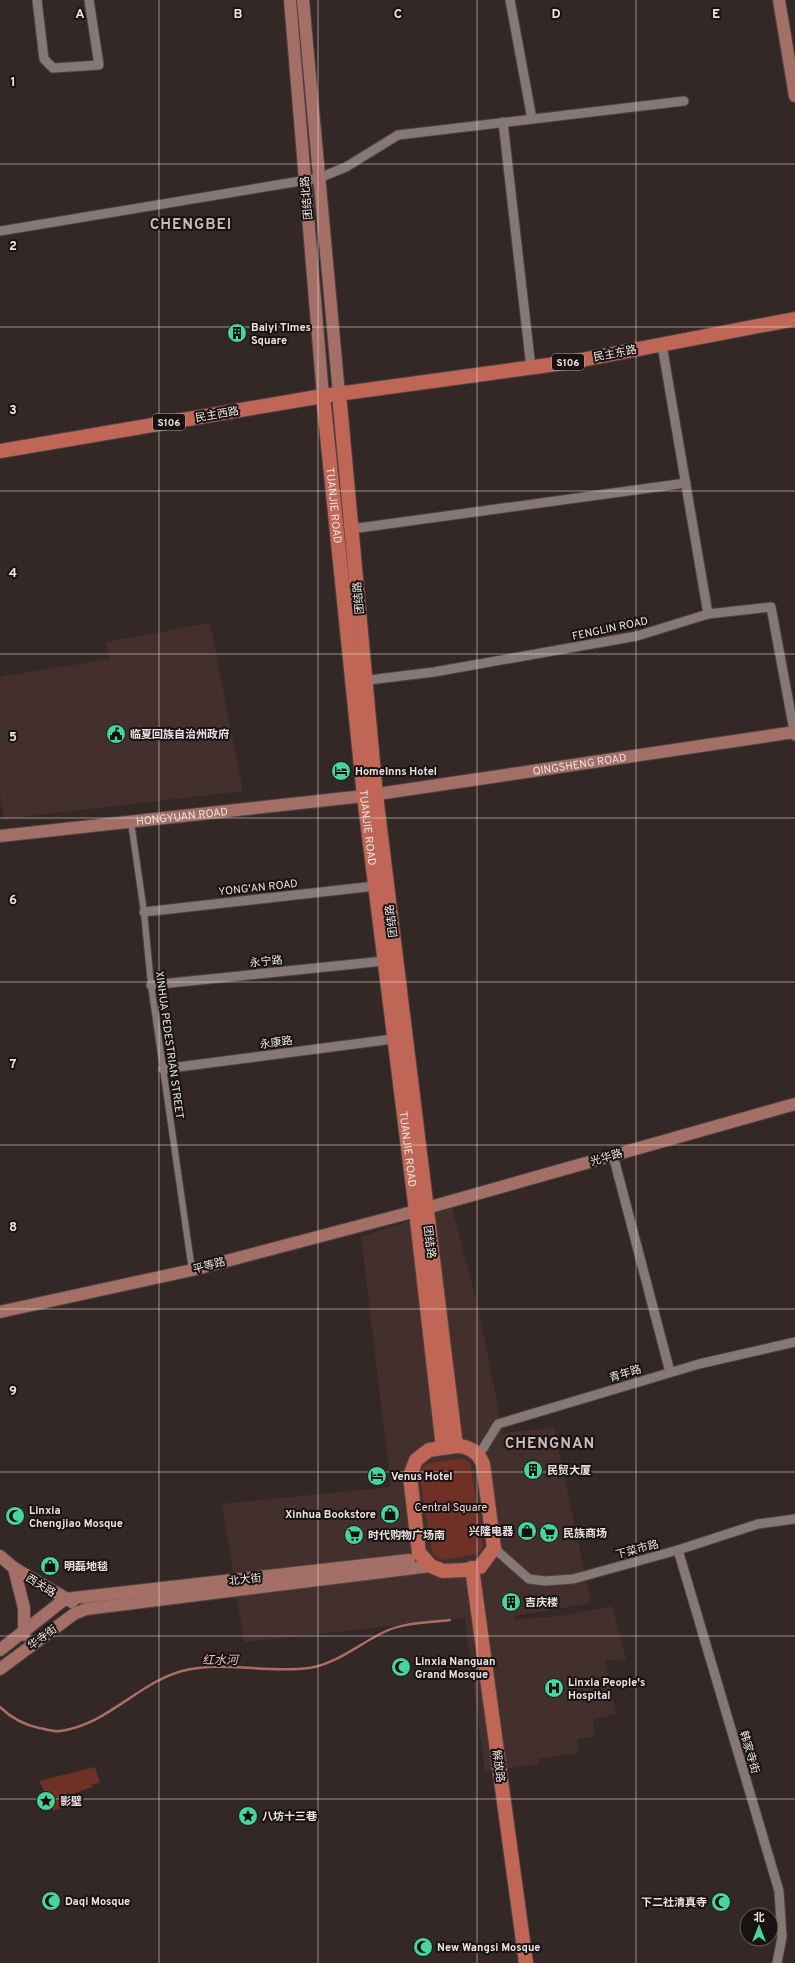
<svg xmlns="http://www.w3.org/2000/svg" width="795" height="1963" font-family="Overpass,'Noto Sans SC',sans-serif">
<rect width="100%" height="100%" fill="#342826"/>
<g fill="#43302c">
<path d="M 210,623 L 243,791 L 4,819 L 0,793 L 0,677 L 110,659 L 106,642 Z"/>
<path d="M 452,1207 L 479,1312 L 503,1433 L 554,1428 L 591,1603 L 514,1616 L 515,1620 L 568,1615 L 612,1606 L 626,1659 L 605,1661 L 616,1714 L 593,1720 L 595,1736 L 577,1740 L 579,1753 L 538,1759 L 539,1764 L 485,1772 L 465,1618 L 244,1642 L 222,1504 L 391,1487 L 361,1237 Z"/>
</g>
<g fill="#6f3025">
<path d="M 462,1458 L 470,1463 L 483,1546 L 481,1551 L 476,1554 L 443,1560 L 436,1557 L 432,1551 L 419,1472 L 426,1464 Z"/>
<path d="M 95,1767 L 100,1783 L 93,1784 L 92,1787 L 72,1794 L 74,1802 L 54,1811 L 39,1781 Z"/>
</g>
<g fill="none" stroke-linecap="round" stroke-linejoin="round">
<path stroke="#ab6e64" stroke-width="2.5" d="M 0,1707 C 10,1717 25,1725 39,1728 C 46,1729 54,1732 60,1731 C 107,1725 138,1683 182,1671 C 223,1660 267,1674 309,1668 C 336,1664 358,1645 382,1633 C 403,1622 428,1623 450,1620"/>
<defs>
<path id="pedestrian" d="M 131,822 L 144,912 L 151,985 L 192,1270"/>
<g id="minor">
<path d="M 37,0 L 44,59 L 53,68 L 99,65 L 89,0"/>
<path d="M 510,0 L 532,119"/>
<path d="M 503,122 L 531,368"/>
<path d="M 0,231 L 319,178 L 346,167 L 398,135 L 684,101"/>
<path d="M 662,345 L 708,614"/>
<path d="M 351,529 L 686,483"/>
<path d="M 361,681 L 434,672 L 637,636 L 708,614 L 771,607 L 795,736"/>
<path d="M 144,912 L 375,886"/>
<path d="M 151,985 L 384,961"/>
<path d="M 163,1069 L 393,1039"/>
<path d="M 613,1155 L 670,1372"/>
<path d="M 479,1455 L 498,1424 L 699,1364 L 795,1342"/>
<path d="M 494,1548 L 529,1579 L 545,1581 L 573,1579 L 678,1550 L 758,1524 L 795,1519"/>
<path d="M 678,1550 L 779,1891 L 782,1937 L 777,1963"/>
</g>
<g id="secondary">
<path d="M 290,0 L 323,396"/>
<path d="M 303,0 L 339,394"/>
<path d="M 779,0 L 795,96"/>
<path id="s1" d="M 0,836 L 364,796 L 795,732"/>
<path d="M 0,1312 L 192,1270 L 416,1211 L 795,1104"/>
<path d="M 0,1556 L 14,1568 L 72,1602"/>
<path d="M 14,1568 L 24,1608 L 24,1635"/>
<path d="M 0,1650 L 65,1599 L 409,1560"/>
<path d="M 0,1669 L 74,1614 L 86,1609 L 431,1566"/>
</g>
<g id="primary">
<path d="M 339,394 L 376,795 L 456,1446"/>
<path id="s2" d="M 323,396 L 364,796 L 416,1211 L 443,1448"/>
<path d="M 0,451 L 323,396 L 571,362 L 795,319"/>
<path d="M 456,1446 C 469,1446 478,1452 483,1464 L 494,1548 L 480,1567 L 465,1570 L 443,1571 L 431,1566 L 419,1553 L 410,1476 L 416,1460 L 429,1450 Z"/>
<path d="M 472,1568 L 526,1963"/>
</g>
</defs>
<use href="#pedestrian" stroke="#4e4341" stroke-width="8"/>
<use href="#minor" stroke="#4e4341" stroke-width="11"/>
<use href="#secondary" stroke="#4e4341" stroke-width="14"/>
<use href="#primary" stroke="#4e4341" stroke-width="16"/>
<use href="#pedestrian" stroke="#867875" stroke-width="6"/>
<use href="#minor" stroke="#867875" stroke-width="9"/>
<use href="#secondary" stroke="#a36f66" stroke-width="12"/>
<use href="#primary" stroke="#c06657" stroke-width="14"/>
</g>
<path fill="none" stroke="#ebe3e1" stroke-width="1" stroke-opacity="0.55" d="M 159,0 L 159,1963M 318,0 L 318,1963M 477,0 L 477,1963M 636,0 L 636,1963M 0,164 L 795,164M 0,327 L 795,327M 0,491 L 795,491M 0,654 L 795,654M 0,818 L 795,818M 0,982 L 795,982M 0,1145 L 795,1145M 0,1309 L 795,1309M 0,1472 L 795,1472M 0,1636 L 795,1636M 0,1799 L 795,1799"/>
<defs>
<symbol id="building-disc" viewBox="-11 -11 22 22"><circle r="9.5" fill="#48d49d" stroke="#181312"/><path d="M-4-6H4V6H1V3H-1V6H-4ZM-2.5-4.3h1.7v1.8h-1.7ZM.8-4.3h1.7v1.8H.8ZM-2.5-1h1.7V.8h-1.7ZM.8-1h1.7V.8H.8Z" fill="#111"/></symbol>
<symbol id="civic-disc" viewBox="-11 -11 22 22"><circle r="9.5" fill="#48d49d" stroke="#181312"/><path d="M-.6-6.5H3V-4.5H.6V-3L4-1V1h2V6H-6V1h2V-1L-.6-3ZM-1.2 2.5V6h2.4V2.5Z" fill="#111"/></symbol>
<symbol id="hotel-disc" viewBox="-11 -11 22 22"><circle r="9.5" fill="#48d49d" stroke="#181312"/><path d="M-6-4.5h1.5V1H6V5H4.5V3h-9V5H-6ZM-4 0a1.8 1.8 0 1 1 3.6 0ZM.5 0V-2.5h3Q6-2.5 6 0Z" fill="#111"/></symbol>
<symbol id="shop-disc" viewBox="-11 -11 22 22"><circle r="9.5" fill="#48d49d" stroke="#181312"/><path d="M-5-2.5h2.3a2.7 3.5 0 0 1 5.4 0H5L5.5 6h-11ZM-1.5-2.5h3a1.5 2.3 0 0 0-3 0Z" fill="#111"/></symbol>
<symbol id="mosque-disc" viewBox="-11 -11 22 22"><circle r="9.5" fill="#48d49d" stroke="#181312"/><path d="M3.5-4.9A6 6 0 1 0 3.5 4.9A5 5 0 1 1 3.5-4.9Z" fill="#111"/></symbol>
<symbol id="supermarket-disc" viewBox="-11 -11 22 22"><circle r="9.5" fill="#48d49d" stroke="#181312"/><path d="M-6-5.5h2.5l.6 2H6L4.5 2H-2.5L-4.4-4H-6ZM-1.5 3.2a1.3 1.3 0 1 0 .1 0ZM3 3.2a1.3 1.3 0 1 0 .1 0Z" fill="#111"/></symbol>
<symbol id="hospital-disc" viewBox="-11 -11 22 22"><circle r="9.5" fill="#48d49d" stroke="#181312"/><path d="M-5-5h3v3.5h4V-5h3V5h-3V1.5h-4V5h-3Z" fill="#111"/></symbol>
<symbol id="sight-disc" viewBox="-11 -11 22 22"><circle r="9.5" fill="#48d49d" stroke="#181312"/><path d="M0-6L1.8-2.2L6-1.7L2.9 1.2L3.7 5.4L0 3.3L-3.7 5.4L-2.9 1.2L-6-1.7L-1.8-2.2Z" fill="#111"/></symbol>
</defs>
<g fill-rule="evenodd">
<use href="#building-disc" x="226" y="322" width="22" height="22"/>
<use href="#civic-disc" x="105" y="723" width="22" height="22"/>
<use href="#hotel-disc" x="330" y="760" width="22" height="22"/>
<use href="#building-disc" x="522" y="1459" width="22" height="22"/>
<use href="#hotel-disc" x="366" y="1465" width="22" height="22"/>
<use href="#shop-disc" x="379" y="1503" width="22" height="22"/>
<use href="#mosque-disc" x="4" y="1505" width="22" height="22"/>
<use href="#shop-disc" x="516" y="1520" width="22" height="22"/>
<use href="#supermarket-disc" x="538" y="1522" width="22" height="22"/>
<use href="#supermarket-disc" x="343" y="1524" width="22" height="22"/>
<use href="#shop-disc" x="39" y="1555" width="22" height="22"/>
<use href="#building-disc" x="500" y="1591" width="22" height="22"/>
<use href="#mosque-disc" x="390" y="1656" width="22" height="22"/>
<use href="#hospital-disc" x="543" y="1677" width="22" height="22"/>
<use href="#sight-disc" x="35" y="1790" width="22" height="22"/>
<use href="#sight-disc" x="237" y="1805" width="22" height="22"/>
<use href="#mosque-disc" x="40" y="1890" width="22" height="22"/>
<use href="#mosque-disc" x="710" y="1891" width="22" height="22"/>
<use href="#mosque-disc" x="412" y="1936" width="22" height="22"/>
</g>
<g text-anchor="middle" stroke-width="4" stroke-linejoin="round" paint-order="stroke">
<g fill="#181312" stroke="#aca5a3" stroke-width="1">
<rect x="552" y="354" width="32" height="16" rx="3"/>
<rect x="153" y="414" width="32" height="16" rx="3"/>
</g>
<g font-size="10" font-weight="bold" fill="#ebe3e1">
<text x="568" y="366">S106</text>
<text x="169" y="426">S106</text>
</g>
<g font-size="11" fill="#ebe3e1" stroke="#181312">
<text transform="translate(306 198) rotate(-95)" y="4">团结北路</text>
<text transform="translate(615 353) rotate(-11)" y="4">民主东路</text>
<text transform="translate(217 414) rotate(-10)" y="4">民主西路</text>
<text dy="4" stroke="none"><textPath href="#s2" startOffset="110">TUANJIE ROAD</textPath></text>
<text transform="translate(358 598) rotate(-95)" y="4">团结路</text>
<text transform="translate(610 628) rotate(-12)" y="4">FENGLIN ROAD</text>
<text dy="4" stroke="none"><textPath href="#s1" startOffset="584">QINGSHENG ROAD</textPath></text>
<text dy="4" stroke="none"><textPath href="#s1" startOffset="183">HONGYUAN ROAD</textPath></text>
<text dy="4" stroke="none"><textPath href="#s2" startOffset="434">TUANJIE ROAD</textPath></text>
<text transform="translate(258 887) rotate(-6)" y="4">YONG'AN ROAD</text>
<text transform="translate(391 921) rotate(-97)" y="4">团结路</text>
<text transform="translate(266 961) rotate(-6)" y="4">永宁路</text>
<text transform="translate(276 1042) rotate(-8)" y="4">永康路</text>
<text transform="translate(170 1045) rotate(82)" y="4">XINHUA PEDESTRIAN STREET</text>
<text dy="4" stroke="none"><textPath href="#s2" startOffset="758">TUANJIE ROAD</textPath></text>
<text transform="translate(606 1157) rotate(-16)" y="4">光华路</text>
<text transform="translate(430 1242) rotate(83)" y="4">团结路</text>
<text transform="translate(209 1265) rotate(-15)" y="4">平等路</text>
<text transform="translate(625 1373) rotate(-17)" y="4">青年路</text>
<text transform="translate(637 1549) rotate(-15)" y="4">下菜市路</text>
<text transform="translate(245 1579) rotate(-6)" y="4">北大街</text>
<text transform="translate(41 1585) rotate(32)" y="4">西关路</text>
<text transform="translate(42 1637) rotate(-36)" y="4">华寺街</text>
<text transform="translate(750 1752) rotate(74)" y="4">韩家寺街</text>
<text transform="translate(499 1766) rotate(82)" y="4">解放路</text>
</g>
<g font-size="11" font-weight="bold" fill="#ebe3e1" stroke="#181312" text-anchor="start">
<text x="251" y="331">Baiyi Times<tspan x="251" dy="13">Square</tspan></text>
<text x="130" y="738">临夏回族自治州政府</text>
<text x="355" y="775">HomeInns Hotel</text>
<text x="547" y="1474">民贸大厦</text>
<text x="391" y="1480">Venus Hotel</text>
<text x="29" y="1514">Linxia<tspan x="29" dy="13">Chengjiao Mosque</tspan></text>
<text x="376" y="1518" text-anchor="end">Xinhua Bookstore</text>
<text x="513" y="1535" text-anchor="end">兴隆电器</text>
<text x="563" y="1537">民族商场</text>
<text x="368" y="1539">时代购物广场南</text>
<text x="64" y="1570">明磊地毯</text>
<text x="525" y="1606">吉庆楼</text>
<text x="415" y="1665">Linxia Nanguan<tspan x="415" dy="13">Grand Mosque</tspan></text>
<text x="568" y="1686">Linxia People's<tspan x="568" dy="13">Hospital</tspan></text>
<text x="60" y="1805">影壁</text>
<text x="262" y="1820">八坊十三巷</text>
<text x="65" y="1905">Daqi Mosque</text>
<text x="707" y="1906" text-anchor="end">下二社清真寺</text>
<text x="437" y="1951">New Wangsi Mosque</text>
</g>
<g font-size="11" fill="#f1d7d2" stroke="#181312">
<text x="451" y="1511">Central Square</text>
</g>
<g font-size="12" font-style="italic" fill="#f0bfb5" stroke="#181312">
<text x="220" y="1664">红水河</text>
</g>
<g font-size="15" font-weight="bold" letter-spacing="1" fill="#cabab7" stroke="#181312">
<text x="191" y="229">CHENGBEI</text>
<text x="550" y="1448">CHENGNAN</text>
</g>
</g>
<g font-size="13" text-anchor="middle" font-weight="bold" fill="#ebe3e1" stroke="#181312" stroke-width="4" stroke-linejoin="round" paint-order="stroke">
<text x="80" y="18">A</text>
<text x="238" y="18">B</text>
<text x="398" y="18">C</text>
<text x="556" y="18">D</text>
<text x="716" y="18">E</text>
<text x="13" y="86">1</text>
<text x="13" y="250">2</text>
<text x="13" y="414">3</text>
<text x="13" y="577">4</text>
<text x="13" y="741">5</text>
<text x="13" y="904">6</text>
<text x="13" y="1068">7</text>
<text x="13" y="1231">8</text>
<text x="13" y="1395">9</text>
</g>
<g transform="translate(759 1927)"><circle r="19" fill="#181312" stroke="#6c6665"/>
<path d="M0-3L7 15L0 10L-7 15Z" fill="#48d49d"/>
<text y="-6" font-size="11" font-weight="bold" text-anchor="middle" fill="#ebe3e1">北</text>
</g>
</svg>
